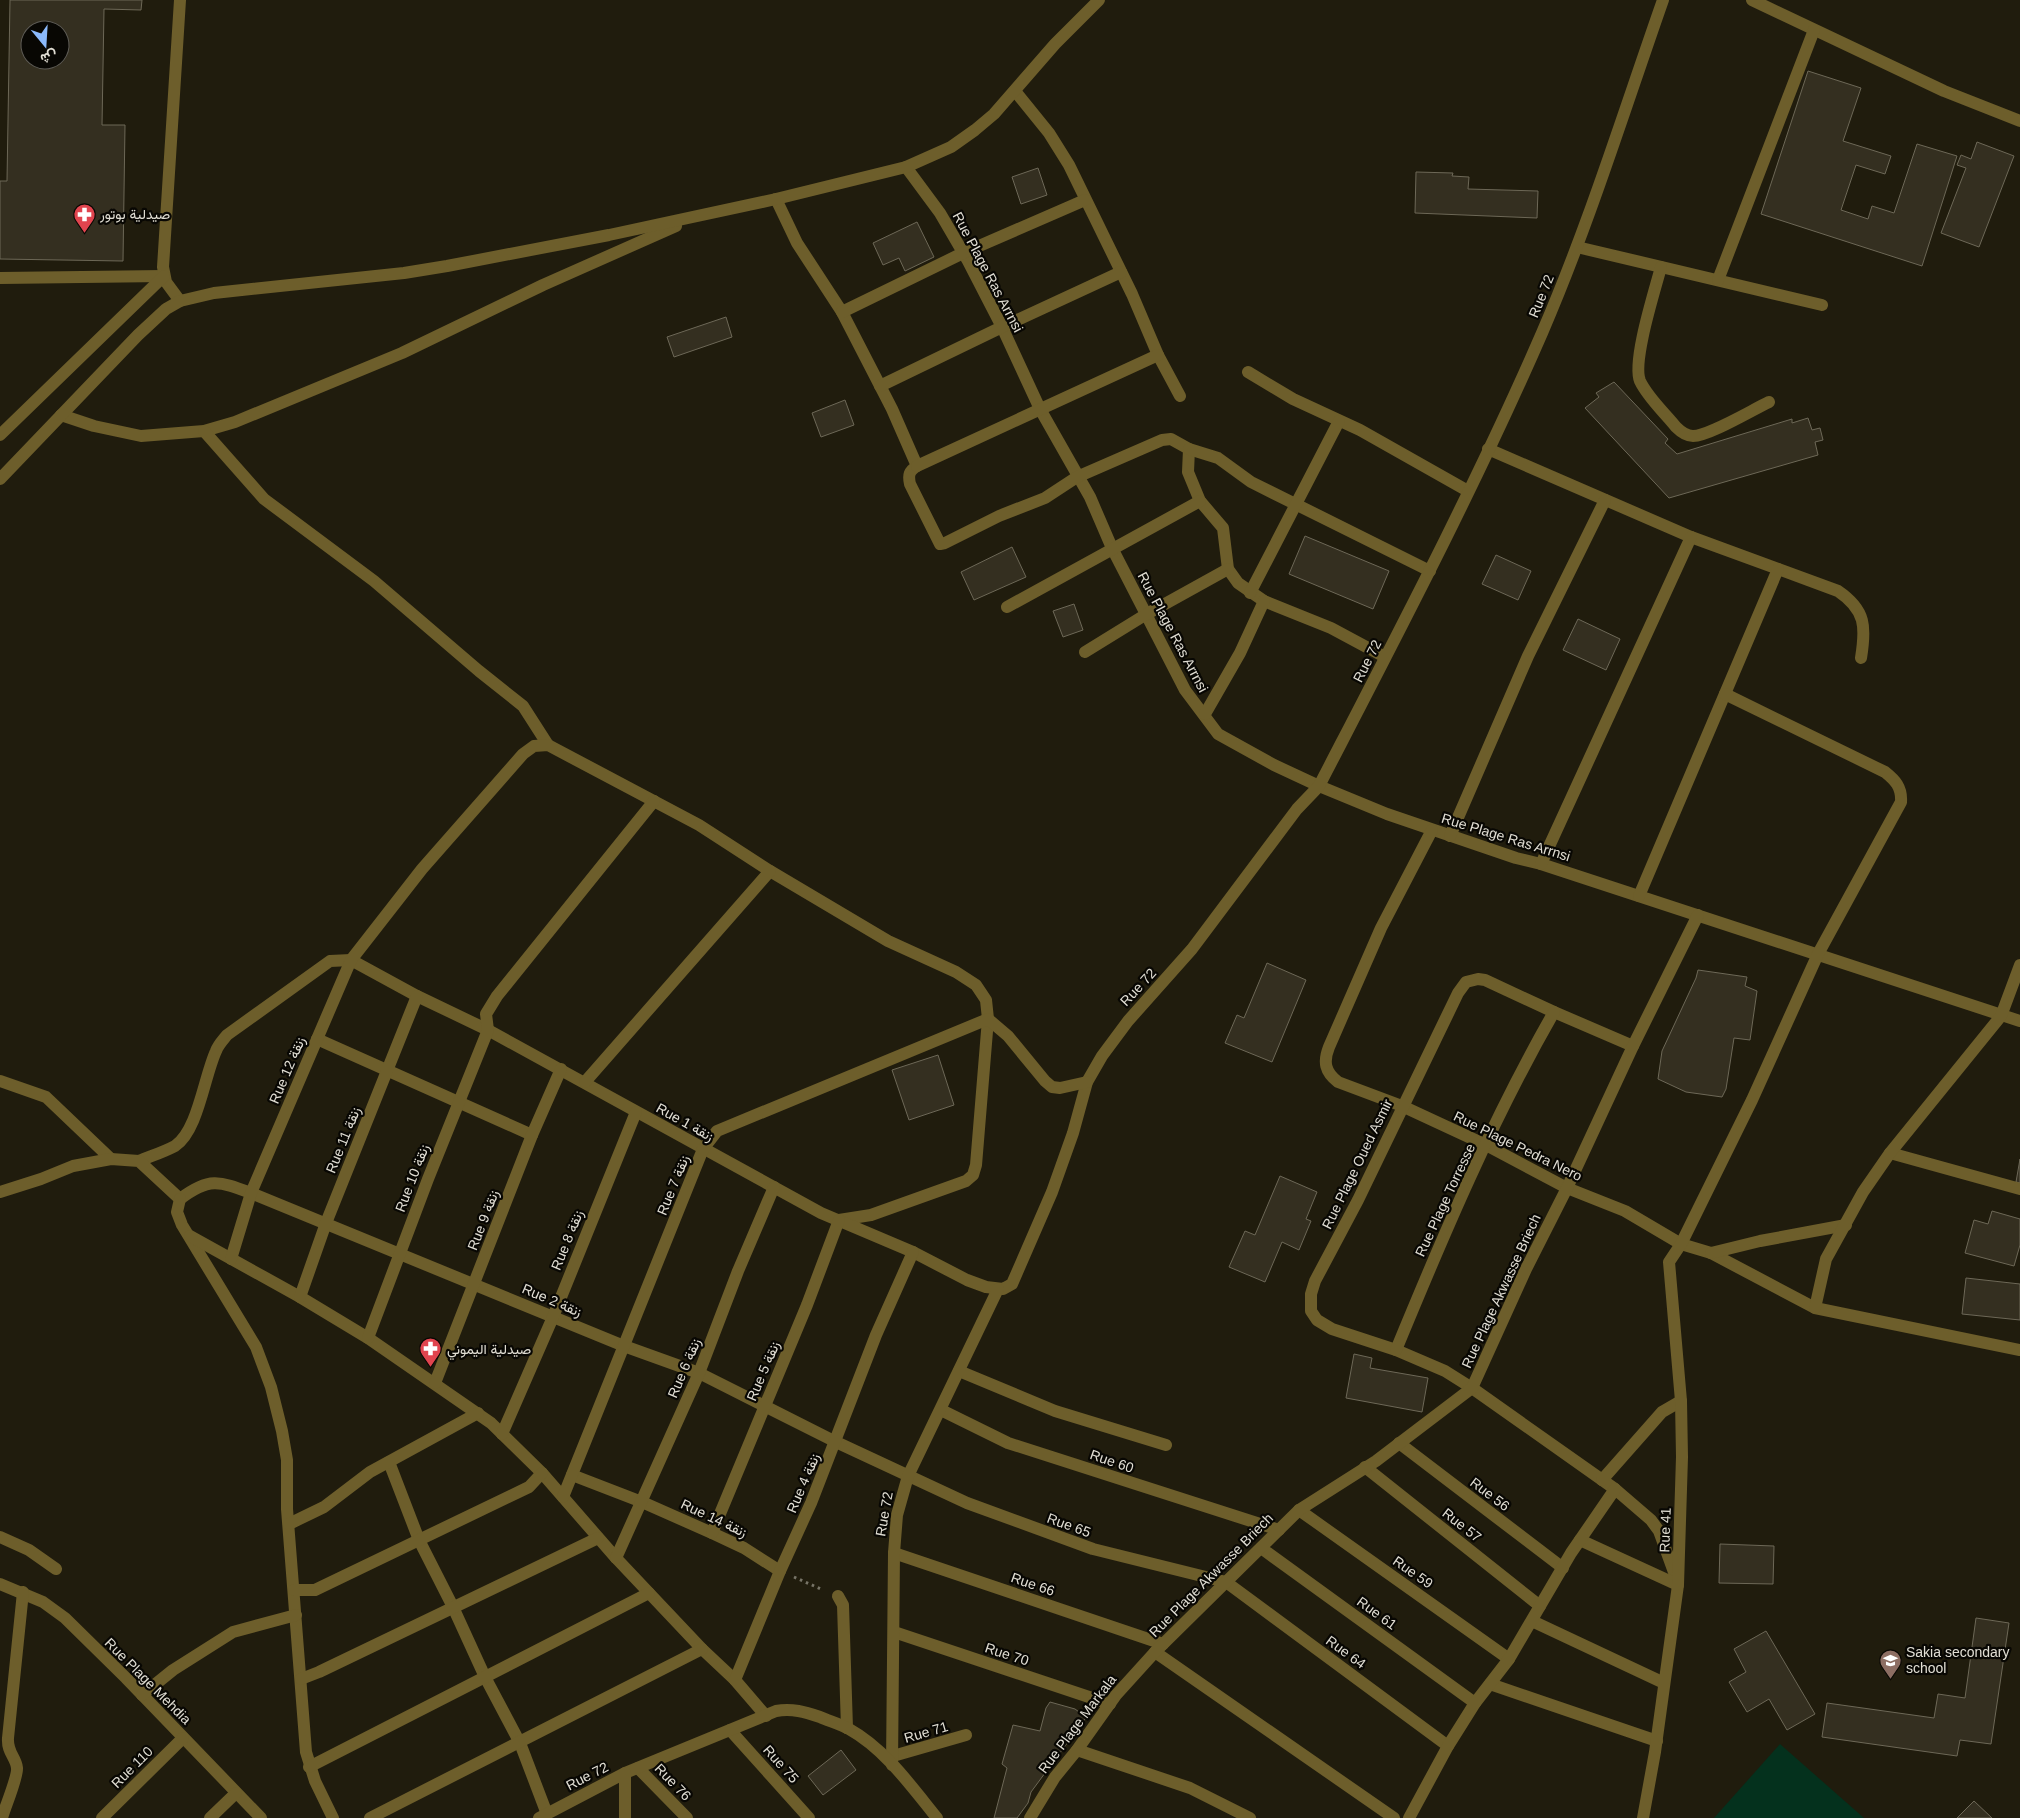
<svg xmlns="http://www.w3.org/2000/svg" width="2020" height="1818" font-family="Helvetica,Vazirmatn,sans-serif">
<rect width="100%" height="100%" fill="#201c0d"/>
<path fill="#04311d" d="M 1780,1744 L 1864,1818 L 1714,1818 Z"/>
<g fill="#342f20" stroke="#6d6857" fill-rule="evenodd">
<path d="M 10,0 L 142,0 L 141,10 L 104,9 L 102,125 L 125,125 L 123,261 L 0,259 L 0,181 L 7,181 ZM 30,30 L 60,30 L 60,60 L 30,60 Z"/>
<path d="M 1808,71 L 1861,88 L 1843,141 L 1891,156 L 1885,174 L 1856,165 L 1841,210 L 1868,219 L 1872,206 L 1894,213 L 1917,144 L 1957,156 L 1922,266 L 1761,214 Z"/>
<path d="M 1977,142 L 2014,156 L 1979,247 L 1941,233 L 1966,168 L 1957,165 L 1961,155 L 1971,159 Z"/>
<path d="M 1038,168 L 1047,195 L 1021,204 L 1012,177 Z"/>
<path d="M 1416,172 L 1453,173 L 1452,176 L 1469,177 L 1468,189 L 1538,191 L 1537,218 L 1415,213 Z"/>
<path d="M 917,222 L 934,257 L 905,271 L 899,258 L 883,265 L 873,243 Z"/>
<path d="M 726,317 L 732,337 L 674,357 L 667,337 Z"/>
<path d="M 1614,382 L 1668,439 L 1665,443 L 1677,454 L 1792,419 L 1792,423 L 1808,418 L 1812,430 L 1820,428 L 1823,440 L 1815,442 L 1818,455 L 1669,498 L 1585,408 L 1599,397 L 1596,393 Z"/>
<path d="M 845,400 L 854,425 L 821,437 L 812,413 Z"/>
<path d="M 1305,536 L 1389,571 L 1373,609 L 1289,574 Z"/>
<path d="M 1012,547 L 1026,577 L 974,600 L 961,572 Z"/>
<path d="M 1496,555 L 1531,571 L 1518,600 L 1482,584 Z"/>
<path d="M 1074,604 L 1083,630 L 1063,637 L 1053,611 Z"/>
<path d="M 1578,619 L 1620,639 L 1606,670 L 1563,650 Z"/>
<path d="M 1267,963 L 1306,980 L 1272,1062 L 1225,1043 L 1237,1015 L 1244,1018 Z"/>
<path d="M 1698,970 L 1747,977 L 1745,986 L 1757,991 L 1750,1040 L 1734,1038 L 1726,1089 L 1722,1097 L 1686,1092 L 1658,1079 L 1662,1051 L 1696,978 Z"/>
<path d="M 938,1055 L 954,1105 L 909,1120 L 892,1070 Z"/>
<path d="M 2020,1159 L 2020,1183 L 2016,1182 Z"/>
<path d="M 1280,1176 L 1317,1192 L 1306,1219 L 1311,1221 L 1299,1250 L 1282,1242 L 1265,1282 L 1229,1267 L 1245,1231 L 1255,1235 Z"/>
<path d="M 1992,1211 L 2020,1219 L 2020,1245 L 2014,1266 L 1965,1253 L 1974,1220 L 1988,1224 Z"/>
<path d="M 1966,1278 L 2020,1284 L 2020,1320 L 1962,1314 Z"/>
<path d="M 1354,1354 L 1372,1358 L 1370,1368 L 1428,1378 L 1422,1412 L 1346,1398 Z"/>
<path d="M 1720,1544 L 1774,1546 L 1773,1584 L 1719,1583 Z"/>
<path d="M 1976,1618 L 2009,1623 L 1991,1744 L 1960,1740 L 1957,1756 L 1822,1737 L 1827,1703 L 1934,1718 L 1938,1694 L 1965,1698 Z"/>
<path d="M 1766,1631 L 1815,1714 L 1787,1730 L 1769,1699 L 1747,1712 L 1729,1682 L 1746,1672 L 1734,1649 Z"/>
<path d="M 1050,1702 L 1075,1709 L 1086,1717 L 1085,1719 L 1031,1792 L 1028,1803 L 1017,1818 L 994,1818 L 1007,1768 L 1002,1764 L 1013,1725 L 1040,1731 L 1046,1708 Z"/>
<path d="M 841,1750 L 856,1770 L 823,1795 L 808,1776 Z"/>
<path d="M 1974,1801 L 1992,1818 L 1957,1818 Z"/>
</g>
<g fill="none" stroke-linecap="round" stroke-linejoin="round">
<path stroke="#777467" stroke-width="3" stroke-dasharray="2.5 4" stroke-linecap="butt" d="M 794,1577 L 823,1590"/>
<g stroke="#6d5e2b" stroke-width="12">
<path d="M 1752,0 L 1944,91 L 2020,121"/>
<path d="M 1015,91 L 1049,133 L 1069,165 L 1132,294 L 1158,355 L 1180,396"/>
<path d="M 906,167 L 940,213 L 968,261 L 1002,327 L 1040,409 L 1090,497 L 1112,548 L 1185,690 L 1218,734 L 1274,765 L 1319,786 L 1387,814 L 1516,858 L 1541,864 L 2020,1021"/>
<path d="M 776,199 L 797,243 L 842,312 L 892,409 L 917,466 C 909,471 908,475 910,484 L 940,544 L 945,543 L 999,516 L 1045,498 L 1077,477 L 1162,440 L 1171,439 L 1189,449 L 1188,472 L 1200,501 L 1223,528 L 1228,569 L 1238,583 L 1264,601 L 1331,628 L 1385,657"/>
<path d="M 1577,247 L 1822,305"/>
<path d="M 1661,267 C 1655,290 1632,361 1640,381 C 1648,398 1665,413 1676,427 C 1681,432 1686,436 1693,436 C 1709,436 1752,410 1769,402"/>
<path d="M 0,278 L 164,276"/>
<path d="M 1718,280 L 1814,30"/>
<path d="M 180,301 L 166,282 L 163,267 L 180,0"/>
<path d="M 842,312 L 963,253 L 1085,200"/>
<path d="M 1248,372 L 1293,399 L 1360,430 L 1468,491"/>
<path d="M 880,386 L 1002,327 L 1121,272"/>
<path d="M 61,415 L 94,426 L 141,436 L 204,431 L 235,422 L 402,353 L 543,285 L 676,226"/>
<path d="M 204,431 L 264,499 L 374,581 L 479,671 L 523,706 L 548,745"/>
<path d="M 0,435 L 164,276"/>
<path d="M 1189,449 L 1218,458 L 1251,482 L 1430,571"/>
<path d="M 1488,449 L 1691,537 L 1838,591 C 1866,610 1866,627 1861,658"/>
<path d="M 917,466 L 1158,355"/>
<path d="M 0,479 L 138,335 L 166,309 L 180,301 L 214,293 L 404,273 L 447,266 L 609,235 L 776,199 L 906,167 L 951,147 L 975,130 L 994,114 L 1055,44 L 1099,0"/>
<path d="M 1250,593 L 1339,421"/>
<path d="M 1007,607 L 1200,501"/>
<path d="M 1085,652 L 1145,615 L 1228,569"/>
<path d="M 1205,714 L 1240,653 L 1264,601"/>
<path d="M 1432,830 L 1381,928 L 1329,1047 C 1323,1062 1325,1072 1338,1082 L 1402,1106 L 1486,1145 L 1567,1188 L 1625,1211 L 1681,1244 L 1711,1253 L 1815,1308 L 2020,1350"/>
<path d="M 1450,836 L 1528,656 L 1605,500"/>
<path d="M 1541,864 L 1691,537"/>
<path d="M 770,871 L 888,941 L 956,972 L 976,985 L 986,1000 L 988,1019 L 976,1165 L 973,1175 L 966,1181 L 871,1215 L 839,1220"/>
<path d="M 1639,896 L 1778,569"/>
<path d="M 351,960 L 417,996 L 488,1030 L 821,1213 L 913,1252 L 967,1280 L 986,1287 L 1003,1289 L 1012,1284 L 1052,1192 L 1073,1133 L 1087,1082 L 1102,1056 L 1128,1021 L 1192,949 L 1297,809 L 1319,786 C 1396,637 1475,487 1542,333 C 1589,224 1624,111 1663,0"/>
<path d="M 317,1039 L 532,1135"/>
<path d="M 1633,1046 L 1554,1012 L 1485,980 L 1478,979 L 1466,982 L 1458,993 L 1358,1200 L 1315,1281 L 1311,1294 L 1311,1311 L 1317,1320 L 1332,1329 L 1396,1350 L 1445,1371 L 1472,1388 L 1615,1489 L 1651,1520 L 1659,1531 L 1675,1575"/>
<path d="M 0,1081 L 46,1097 L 111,1159"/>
<path d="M 1890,1153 L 2020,1189"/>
<path d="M 139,1161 C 151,1156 164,1152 175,1146 C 198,1131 204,1077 216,1051 C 218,1045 223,1040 227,1035 L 330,961 L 351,960"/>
<path d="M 0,1192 L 41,1179 L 73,1166 L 111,1159 L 139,1161 L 180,1199"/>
<path d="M 180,1199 C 209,1177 219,1181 251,1193 L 624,1346 L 699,1373 L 836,1442 L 967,1503 L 1093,1549 L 1226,1582 L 1448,1746"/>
<path d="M 180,1199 L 177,1212 L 182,1225 L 256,1347 L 271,1387 L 282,1431 L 287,1460 L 287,1509 L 306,1752 L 315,1781 L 333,1818"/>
<path d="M 190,1236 L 300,1297 L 368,1338 L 491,1423 L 542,1473 L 616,1558 L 702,1649 L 735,1680"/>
<path d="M 1711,1253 L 1760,1241 L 1846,1225"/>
<path d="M 231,1259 L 251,1193 L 351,960 L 422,869 L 523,754 L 534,746 L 548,745 L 699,825 L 770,871 L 585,1082"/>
<path d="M 300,1297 L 326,1223 L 417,996"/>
<path d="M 1815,1308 L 1826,1259 L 1863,1192 L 1890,1153 L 2001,1016 L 2020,965"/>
<path d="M 368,1338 L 428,1179 L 488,1030 L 486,1014 L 497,996 L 654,801"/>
<path d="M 1396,1350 C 1443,1236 1492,1120 1554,1012"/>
<path d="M 959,1371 L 1055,1411 L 1166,1445"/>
<path d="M 435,1383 L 532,1135 L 561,1069"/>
<path d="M 941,1410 L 1008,1443 L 1279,1530"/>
<path d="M 502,1434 L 553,1317 L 636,1112"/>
<path d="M 1399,1443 L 1563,1568"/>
<path d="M 389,1462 L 419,1540 L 453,1607 L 485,1677 L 520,1743 L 547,1814"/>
<path d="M 1365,1467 L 1540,1606"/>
<path d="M 572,1475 L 642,1502 L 712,1533 L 744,1548 L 780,1571"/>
<path d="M 1602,1480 L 1662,1412 L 1681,1401"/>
<path d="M 563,1497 L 703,1149 L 717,1131 L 988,1019 L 1008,1036 L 1045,1081 L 1052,1087 L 1060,1088 L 1087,1082"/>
<path d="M 1299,1510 L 1509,1659"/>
<path d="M 289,1524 L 324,1507 L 370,1472 L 478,1413"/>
<path d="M 712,1533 L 807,1305 L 839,1220"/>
<path d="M 0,1537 L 29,1550 L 56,1569"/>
<path d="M 1580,1540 L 1678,1585"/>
<path d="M 1261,1548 L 1475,1703"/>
<path d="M 894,1553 L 1163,1644"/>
<path d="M 616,1558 L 699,1373 L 738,1271 L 774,1187"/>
<path d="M 0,1584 L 43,1602 L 65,1618 L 126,1678 L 261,1818"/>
<path d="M 294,1590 L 315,1590 L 529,1487 L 542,1473"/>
<path d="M 838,1596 L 843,1605 L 847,1728"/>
<path d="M 1532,1621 L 1664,1683"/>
<path d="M 894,1632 L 1110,1704"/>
<path d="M 1155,1652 L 1394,1818"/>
<path d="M 301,1679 L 319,1672 L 598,1538"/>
<path d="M 1490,1684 L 1657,1741"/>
<path d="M 142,1695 L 173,1670 L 233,1632 L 296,1615"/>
<path d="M 766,1716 L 735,1680 L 780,1571 L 811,1503 L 876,1335 L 913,1252"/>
<path d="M 730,1730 L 809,1818"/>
<path d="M 1077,1750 L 1190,1788 L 1250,1818"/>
<path d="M 893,1756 L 966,1735"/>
<path d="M 892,1765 L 894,1553 L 897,1515 L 908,1476 L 998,1289"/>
<path d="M 309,1767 L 649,1593"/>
<path d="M 638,1768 L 687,1818"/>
<path d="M 2,1818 C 5,1807 18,1777 17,1768 C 16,1757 7,1753 8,1738 L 23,1592"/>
<path d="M 102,1818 L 183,1738"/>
<path d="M 210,1818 L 236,1793"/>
<path d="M 370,1818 L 702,1649"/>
<path d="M 539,1818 L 625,1773 L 776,1711 C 792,1708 805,1712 820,1717 C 829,1721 840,1724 849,1729 C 885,1749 911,1786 937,1818"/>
<path d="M 625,1818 L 625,1773"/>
<path d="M 1030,1818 L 1055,1777 L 1077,1750 L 1116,1695 L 1155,1652 L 1299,1510 L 1376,1461 L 1472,1388 L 1526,1269 L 1567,1188 L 1633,1046 L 1698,915"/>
<path d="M 1409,1818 L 1448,1746 L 1475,1703 L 1509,1659 L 1571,1553 L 1615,1489"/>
<path d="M 1643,1818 L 1655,1752 L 1678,1585 L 1682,1457 L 1681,1401 L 1669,1262 L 1681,1244 L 1752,1100 L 1818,954 L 1901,802 C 1902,787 1895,780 1885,772 L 1725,694"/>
</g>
</g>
<defs>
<symbol id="pharmacy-pin" viewBox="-11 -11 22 30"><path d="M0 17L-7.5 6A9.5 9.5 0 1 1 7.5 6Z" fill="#e0444e" stroke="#080703"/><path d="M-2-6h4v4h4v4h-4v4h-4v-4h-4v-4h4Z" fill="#fff"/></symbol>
<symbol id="school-pin" viewBox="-11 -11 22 30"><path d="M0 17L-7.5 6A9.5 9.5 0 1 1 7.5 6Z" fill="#8d6e63" stroke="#080703"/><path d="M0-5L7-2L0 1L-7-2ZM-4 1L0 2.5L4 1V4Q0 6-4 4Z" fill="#fff"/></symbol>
</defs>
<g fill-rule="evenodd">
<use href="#pharmacy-pin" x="72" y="202" width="25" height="34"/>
<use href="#pharmacy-pin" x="418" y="1336" width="25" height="34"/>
<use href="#school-pin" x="1878" y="1648" width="25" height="34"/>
</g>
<g text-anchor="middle" stroke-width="4.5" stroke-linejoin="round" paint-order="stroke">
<g font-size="14" fill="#e1ded4" stroke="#080703" text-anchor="start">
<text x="100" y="219">صيدلية بوتور</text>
<text x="447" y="1354">صيدلية اليموني</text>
<text x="1906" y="1657">Sakia secondary<tspan x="1906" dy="16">school</tspan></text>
</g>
<g font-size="14" fill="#e1ded4" stroke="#080703">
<text transform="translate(988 272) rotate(62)" y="5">Rue Plage Ras Arrnsi</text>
<text transform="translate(1541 296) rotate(-68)" y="5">Rue 72</text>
<text transform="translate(1173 632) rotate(62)" y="5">Rue Plage Ras Arrnsi</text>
<text transform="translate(1367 661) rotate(-63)" y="5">Rue 72</text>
<text transform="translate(1506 837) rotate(17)" y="5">Rue Plage Ras Arrnsi</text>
<text transform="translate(1138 987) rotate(-47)" y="5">Rue 72</text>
<text transform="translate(287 1070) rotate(-67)" y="5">Rue 12 زنقة</text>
<text transform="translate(685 1122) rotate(29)" y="5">Rue 1 زنقة</text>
<text transform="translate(343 1140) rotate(-68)" y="5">Rue 11 زنقة</text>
<text transform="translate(1518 1146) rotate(26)" y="5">Rue Plage Pedra Nero</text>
<text transform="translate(1357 1164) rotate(-64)" y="5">Rue Plage Oued Asmir</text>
<text transform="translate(412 1178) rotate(-69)" y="5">Rue 10 زنقة</text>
<text transform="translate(673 1185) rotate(-68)" y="5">Rue 7 زنقة</text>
<text transform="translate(1445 1200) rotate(-65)" y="5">Rue Plage Torresse</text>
<text transform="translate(483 1220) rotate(-69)" y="5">Rue 9 زنقة</text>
<text transform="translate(567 1240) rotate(-68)" y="5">Rue 8 زنقة</text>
<text transform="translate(1501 1291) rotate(-65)" y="5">Rue Plage Akwasse Briech</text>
<text transform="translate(552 1300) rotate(23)" y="5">Rue 2 زنقة</text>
<text transform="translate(684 1368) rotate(-67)" y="5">Rue 6 زنقة</text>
<text transform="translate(763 1371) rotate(-67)" y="5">Rue 5 زنقة</text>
<text transform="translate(1112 1461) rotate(19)" y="5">Rue 60</text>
<text transform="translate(803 1483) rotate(-67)" y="5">Rue 4 زنقة</text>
<text transform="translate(1490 1494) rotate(37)" y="5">Rue 56</text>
<text transform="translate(884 1514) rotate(-80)" y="5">Rue 72</text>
<text transform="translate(714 1518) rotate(25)" y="5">Rue 14 زنقة</text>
<text transform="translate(1069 1525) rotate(20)" y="5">Rue 65</text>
<text transform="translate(1462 1525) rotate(38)" y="5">Rue 57</text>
<text transform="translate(1665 1530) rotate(-88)" y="5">Rue 41</text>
<text transform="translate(1413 1572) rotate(35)" y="5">Rue 59</text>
<text transform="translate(1211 1575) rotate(-45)" y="5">Rue Plage Akwasse Briech</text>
<text transform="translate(1033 1584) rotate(19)" y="5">Rue 66</text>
<text transform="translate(1377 1613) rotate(36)" y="5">Rue 61</text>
<text transform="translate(1346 1652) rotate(36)" y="5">Rue 64</text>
<text transform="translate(1007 1654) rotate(18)" y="5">Rue 70</text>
<text transform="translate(148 1681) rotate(45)" y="5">Rue Plage Mehdia</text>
<text transform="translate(1077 1724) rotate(-53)" y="5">Rue Plage Markala</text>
<text transform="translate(926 1732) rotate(-16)" y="5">Rue 71</text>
<text transform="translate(781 1764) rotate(48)" y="5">Rue 75</text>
<text transform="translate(132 1767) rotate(-45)" y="5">Rue 110</text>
<text transform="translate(587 1776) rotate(-27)" y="5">Rue 72</text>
<text transform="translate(673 1782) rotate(46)" y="5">Rue 76</text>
</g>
</g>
<g transform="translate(45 45) rotate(162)"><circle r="24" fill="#080703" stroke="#5f5d57"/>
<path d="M0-4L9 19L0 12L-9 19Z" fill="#8bbafc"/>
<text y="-8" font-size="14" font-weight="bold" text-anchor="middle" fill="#e1ded4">ش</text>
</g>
</svg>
